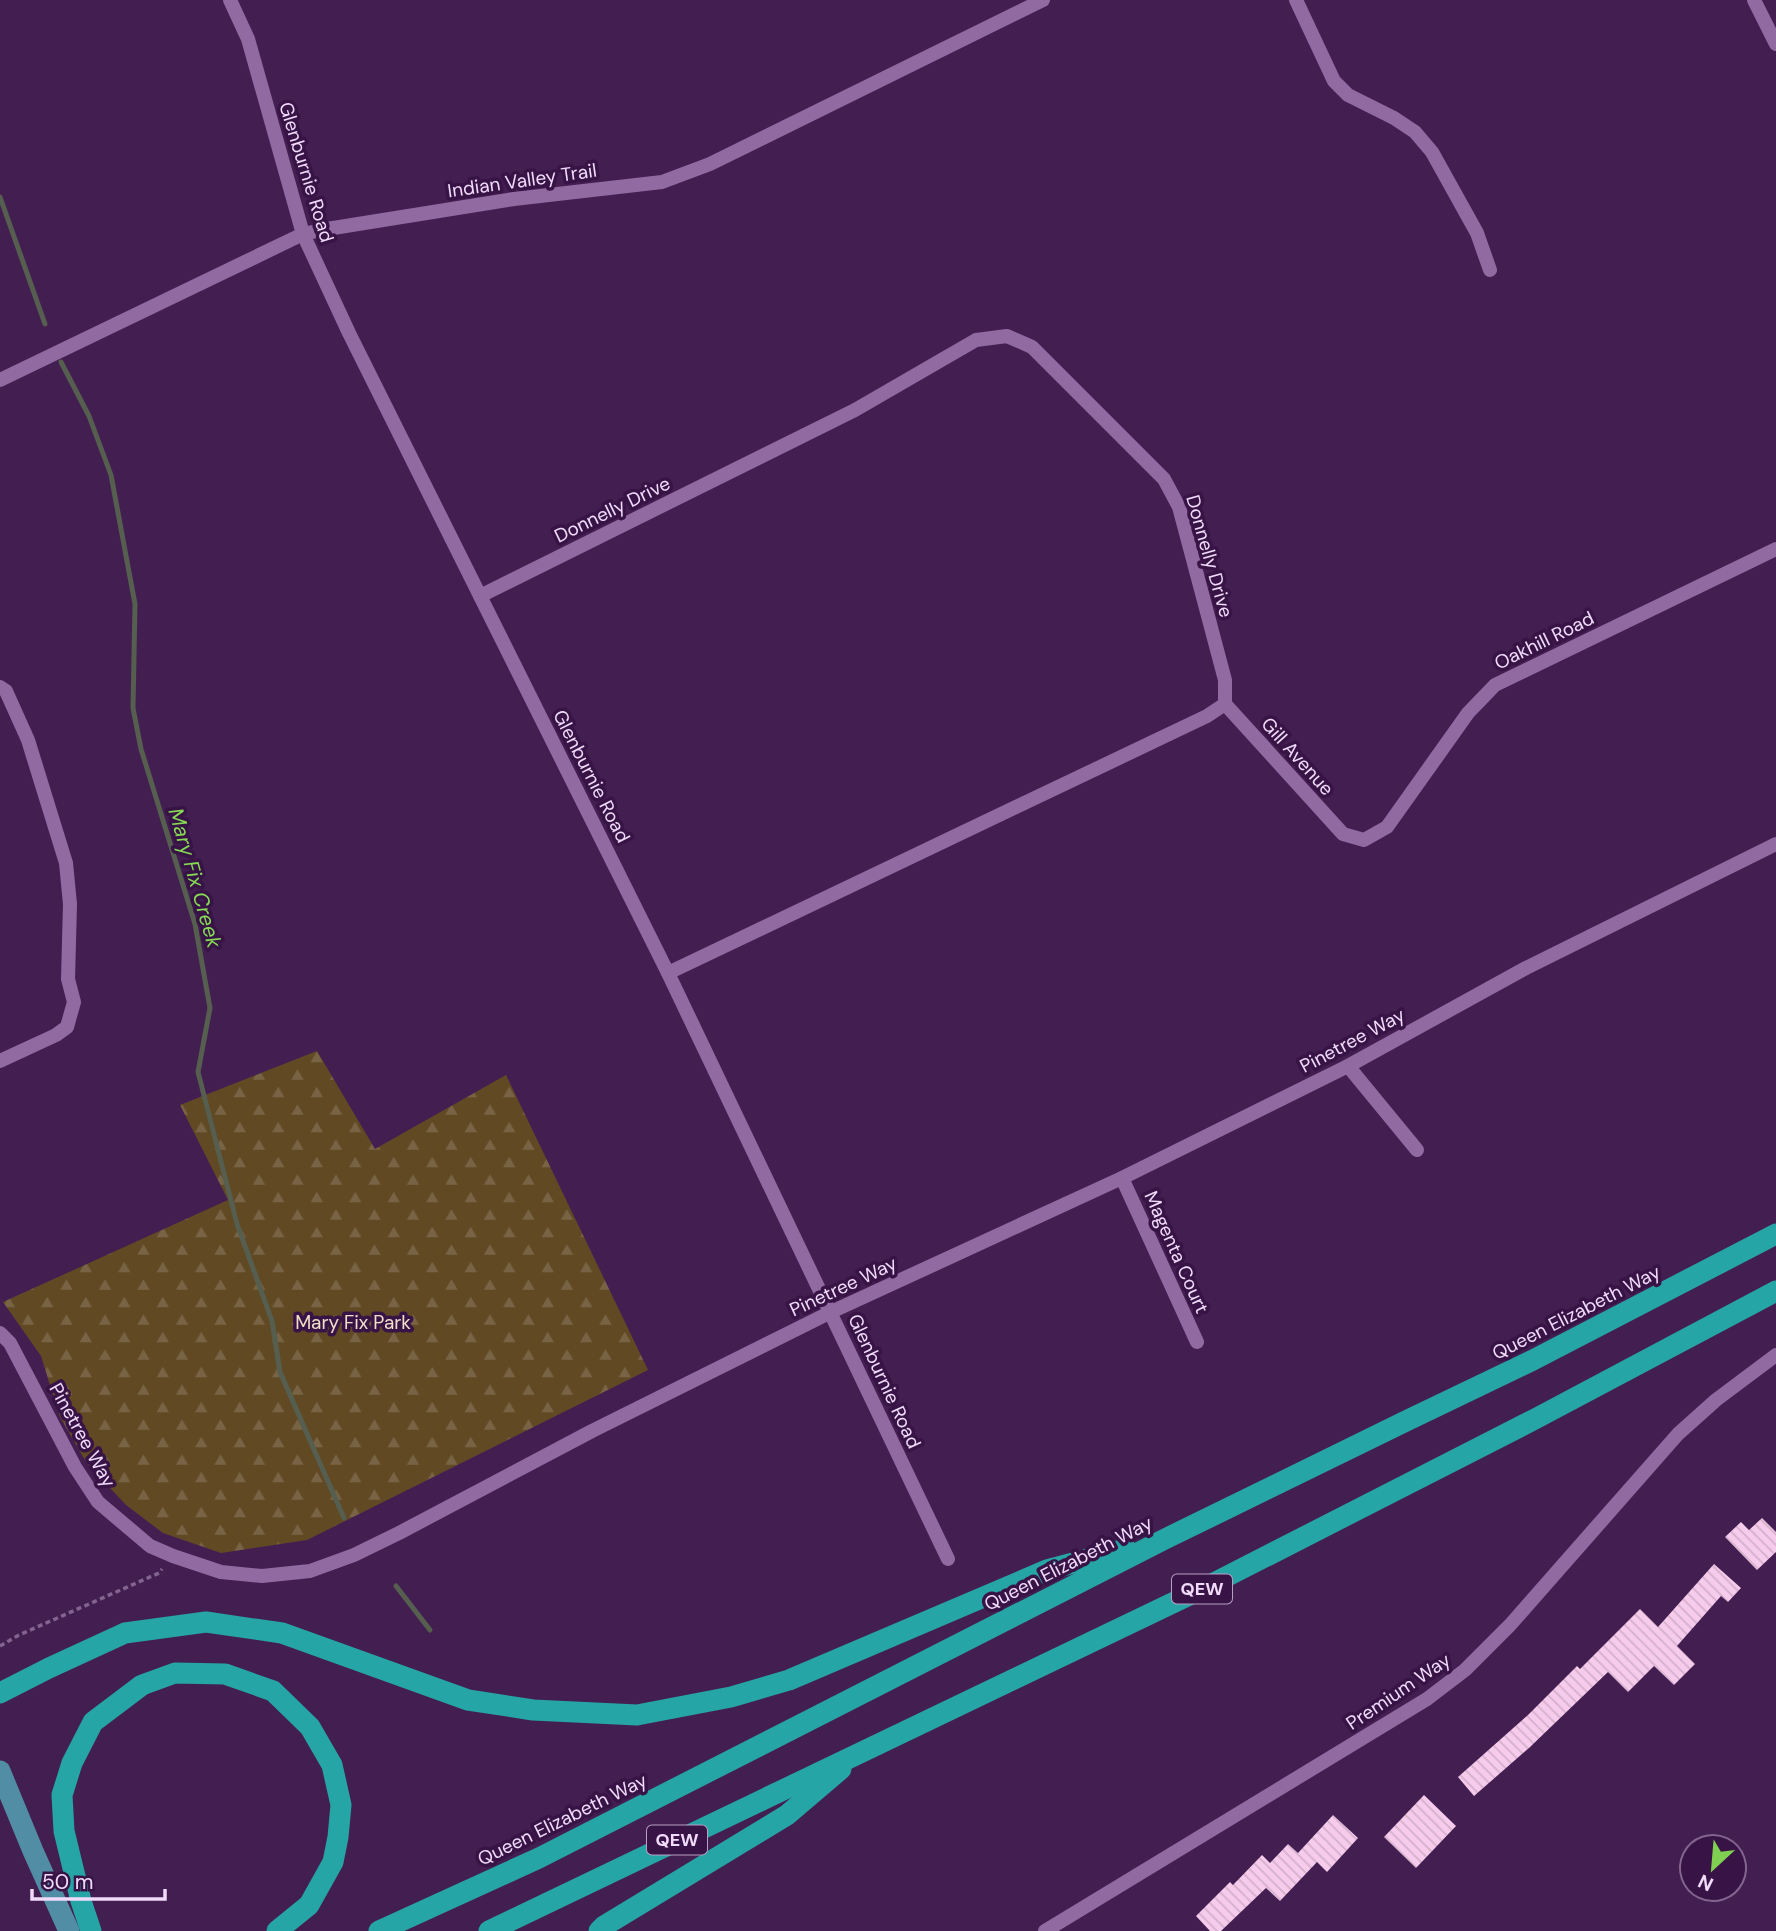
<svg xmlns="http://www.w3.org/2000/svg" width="1776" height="1931" font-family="'DM Sans',sans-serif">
<defs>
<pattern id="forest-firs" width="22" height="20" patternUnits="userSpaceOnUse" patternTransform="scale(1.75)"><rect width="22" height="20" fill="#614924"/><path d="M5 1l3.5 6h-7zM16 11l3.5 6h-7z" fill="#786345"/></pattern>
<pattern id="building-back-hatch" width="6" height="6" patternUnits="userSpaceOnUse" patternTransform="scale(1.75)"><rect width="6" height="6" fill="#f6cbeb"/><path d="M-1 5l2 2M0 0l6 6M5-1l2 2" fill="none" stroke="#d3b0cb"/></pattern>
</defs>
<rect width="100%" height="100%" fill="#431f51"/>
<path fill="url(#forest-firs)" d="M 317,1051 L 375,1149 L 506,1075 L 648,1370 L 307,1540 L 221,1553 L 163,1533 L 126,1505 L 86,1462 L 60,1417 L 41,1356 L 3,1302 L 228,1200 L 180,1105 Z"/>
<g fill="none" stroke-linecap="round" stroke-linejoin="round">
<g stroke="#555e4f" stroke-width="5">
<path d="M 0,197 L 45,324"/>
<path d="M 61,362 L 89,416 L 111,475 L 135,604 L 133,708 L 141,749 L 195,924 L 210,1008 L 198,1072 L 237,1224 L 272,1321 L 280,1372 L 344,1518"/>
<path d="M 396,1586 L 430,1630"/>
</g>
</g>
<g fill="url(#building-back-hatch)">
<path d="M 1762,1518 L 1776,1532 L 1776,1552 L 1757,1570 L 1725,1537 L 1741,1522 L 1749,1530 Z"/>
<path d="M 1714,1564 L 1741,1588 L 1728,1602 L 1721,1596 L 1677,1646 L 1695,1664 L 1674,1685 L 1654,1666 L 1628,1692 L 1608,1672 L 1529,1748 L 1474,1796 L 1458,1777 L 1528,1715 L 1577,1666 L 1580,1669 L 1640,1609 L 1658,1627 Z"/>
<path d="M 1424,1795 L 1456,1826 L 1416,1868 L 1384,1837 Z"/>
<path d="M 1333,1815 L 1358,1838 L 1327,1872 L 1317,1862 L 1280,1901 L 1266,1888 L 1221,1931 L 1210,1931 L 1196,1916 L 1230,1882 L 1233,1885 L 1262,1855 L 1270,1863 L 1288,1844 L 1298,1853 Z"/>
</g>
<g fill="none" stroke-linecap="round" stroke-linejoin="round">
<path stroke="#82648f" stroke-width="3.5" stroke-dasharray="5 3.5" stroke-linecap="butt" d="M 0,1646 L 19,1635 L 159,1573 L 162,1569"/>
<g stroke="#916aa2" stroke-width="14">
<path d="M 230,0 L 248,39 L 303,234 L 349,333 L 668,973 L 948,1559"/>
<path d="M 1296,0 L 1334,81 L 1348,95 L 1394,118 L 1415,132 L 1432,152 L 1477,233 L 1490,270"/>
<path d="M 1754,0 L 1776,44"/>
<path d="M 0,380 L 303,234 L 327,229 L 514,199 L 662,182 L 710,164 L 1043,0"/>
<path d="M 480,596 L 855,410 L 976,340 L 1007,336 L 1032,347 L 1164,479 L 1179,507 L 1225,680 L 1225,704 L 1207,716 L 668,973"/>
<path d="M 0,687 L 6,691 L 28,740 L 66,863 L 70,904 L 68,979 L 74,1002 L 67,1027 L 56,1035 L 0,1061"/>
<path d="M 1225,704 L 1343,834 L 1364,840 L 1387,827 L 1468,713 L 1495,685 L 1776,549"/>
<path d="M 1348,1066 L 1417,1150"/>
<path d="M 1122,1178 L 1197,1342"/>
<path d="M 0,1333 L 10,1343 L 75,1467 L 98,1502 L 150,1546 L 173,1556 L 221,1572 L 262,1576 L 310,1571 L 354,1555 L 399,1533 L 592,1431 L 831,1312 L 1122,1178 L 1348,1066 L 1526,968 L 1776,844"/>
<path d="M 1045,1931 L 1427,1699 L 1465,1670 L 1510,1625 L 1678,1434 L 1716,1400 L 1776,1355"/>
</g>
<path stroke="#518da4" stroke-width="21" d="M 0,1771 L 33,1851 L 69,1931"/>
<g stroke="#26a5a6" stroke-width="21">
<path d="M 0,1693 L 49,1668 L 125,1633 L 206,1622 L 282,1633 L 468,1700 L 533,1710 L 637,1715 L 731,1697 L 789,1680 L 1047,1570 L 1126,1549"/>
<path d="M 91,1931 L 81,1901 L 64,1831 L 62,1795 L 72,1763 L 93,1722 L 142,1685 L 175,1673 L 225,1674 L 273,1691 L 310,1727 L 332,1765 L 341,1805 L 338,1837 L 333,1862 L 309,1905 L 277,1931"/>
<path d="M 379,1931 L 539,1858 L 1165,1539 L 1406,1421 L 1533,1360 L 1776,1234"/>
<path d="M 489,1931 L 1208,1586 L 1535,1419 L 1776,1291"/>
<path d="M 599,1931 L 604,1926 L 787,1815 L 841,1769"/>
</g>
</g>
<g text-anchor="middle" stroke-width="7" stroke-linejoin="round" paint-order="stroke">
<g fill="#381446" stroke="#b99fc4" stroke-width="2">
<rect x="1172" y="1574.5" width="60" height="29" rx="5"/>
<rect x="647" y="1825.5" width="60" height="29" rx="5"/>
</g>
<g font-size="18" font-weight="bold" fill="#f0dbfa">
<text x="1202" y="1595">QEW</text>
<text x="677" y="1846">QEW</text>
</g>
<g font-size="19" fill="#f0dbfa" stroke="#381446">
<text transform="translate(307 172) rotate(73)" y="7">Glenburnie Road</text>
<text transform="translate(522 180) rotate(-8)" y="7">Indian Valley Trail</text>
<text transform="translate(612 509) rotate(-26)" y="7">Donnelly Drive</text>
<text transform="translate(1210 556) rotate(74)" y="7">Donnelly Drive</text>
<text transform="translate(1544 640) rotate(-26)" y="7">Oakhill Road</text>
<text transform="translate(1298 756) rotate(48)" y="7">Gill Avenue</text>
<text transform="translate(592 776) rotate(63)" y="7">Glenburnie Road</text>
<text transform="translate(1352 1040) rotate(-28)" y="7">Pinetree Way</text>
<text transform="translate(1177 1252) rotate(66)" y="7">Magenta Court</text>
<text transform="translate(843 1286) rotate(-25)" y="7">Pinetree Way</text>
<text transform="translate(1576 1312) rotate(-27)" y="7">Queen Elizabeth Way</text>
<text transform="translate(885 1381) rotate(65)" y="7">Glenburnie Road</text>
<text transform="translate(83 1435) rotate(61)" y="7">Pinetree Way</text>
<text transform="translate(1068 1563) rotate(-27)" y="7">Queen Elizabeth Way</text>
<text transform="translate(1398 1691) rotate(-34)" y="7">Premium Way</text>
<text transform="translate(562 1819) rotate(-26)" y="7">Queen Elizabeth Way</text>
</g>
<g font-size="19" fill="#f1dfc7" stroke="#381446">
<text x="353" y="1329">Mary Fix Park</text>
</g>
<g font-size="21" font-style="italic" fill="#86db54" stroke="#381446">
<text transform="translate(195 878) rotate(74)" y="7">Mary Fix Creek</text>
</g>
</g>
<g transform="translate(1713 1868) rotate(206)"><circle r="33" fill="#381446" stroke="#82648e" stroke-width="2"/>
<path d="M0-5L12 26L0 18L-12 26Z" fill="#80d051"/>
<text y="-10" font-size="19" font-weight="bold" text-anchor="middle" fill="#f0dbfa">N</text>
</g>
<path d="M32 1889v10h133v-10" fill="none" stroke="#f0dbfa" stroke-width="3.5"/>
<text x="42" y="1889" font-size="21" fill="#f0dbfa" stroke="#381446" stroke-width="5" paint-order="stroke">50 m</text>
</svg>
